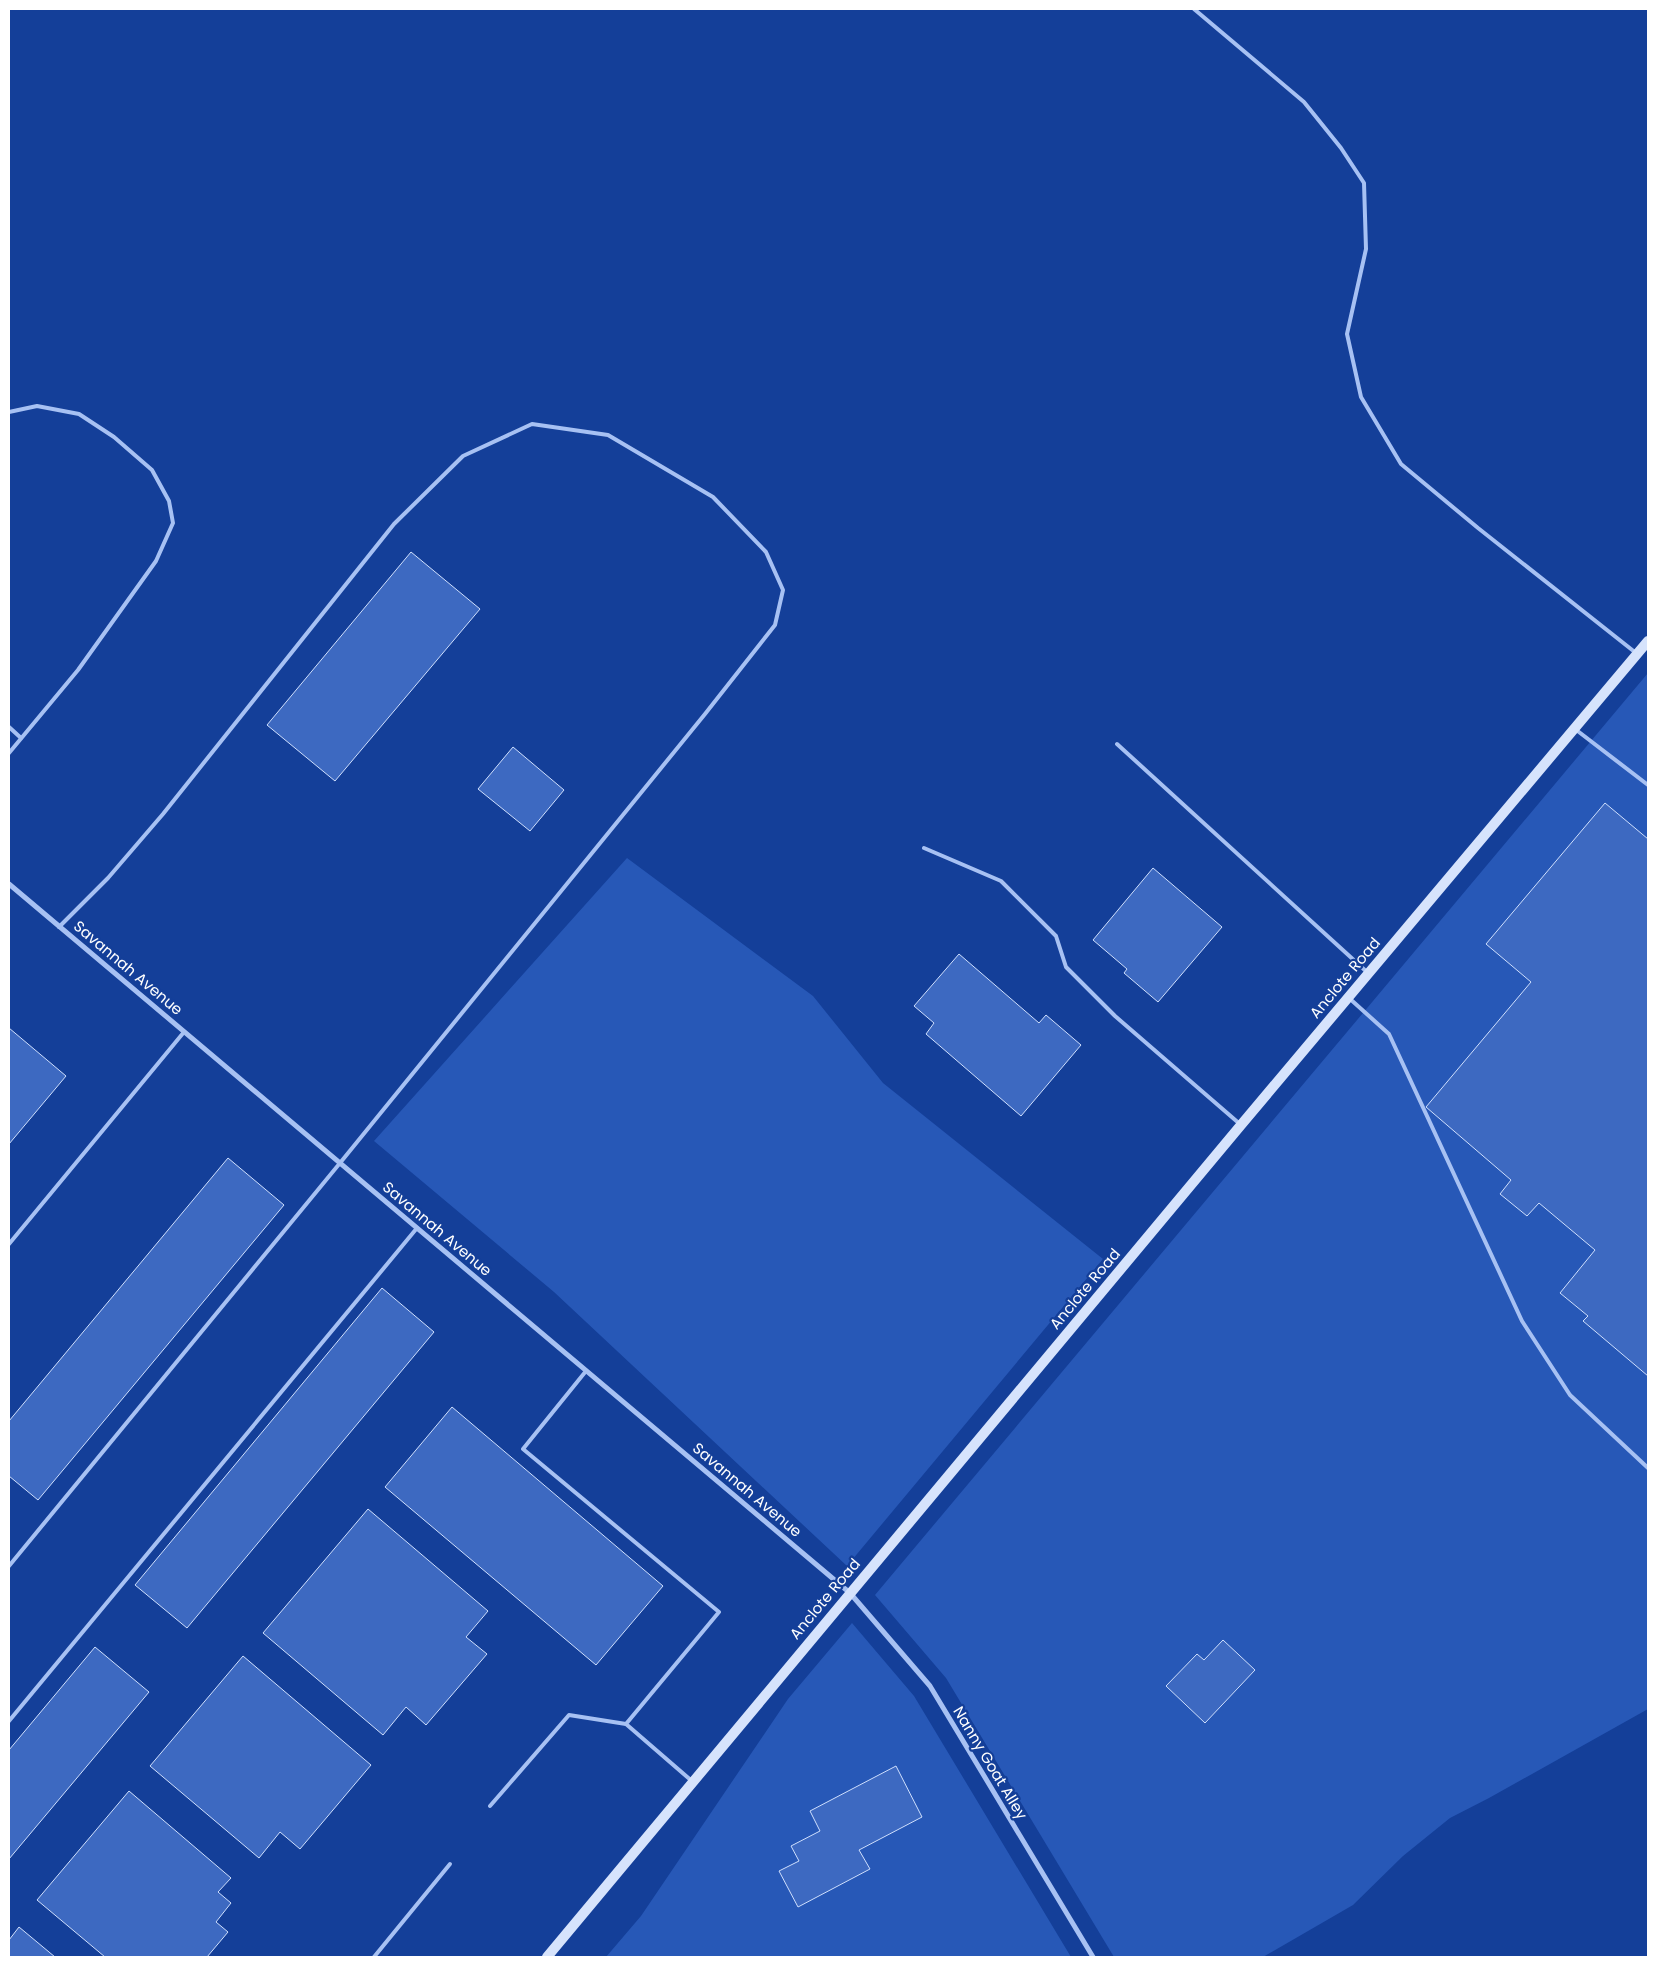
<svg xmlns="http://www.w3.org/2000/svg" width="1657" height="1966" font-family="Poppins,sans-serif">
<rect width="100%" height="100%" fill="#143f99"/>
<g fill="#2758b7">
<path d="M 1648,673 L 1648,1709 L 1489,1798 L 1450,1818 L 1403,1856 L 1353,1905 L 1263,1957 L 1114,1957 L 946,1678 L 875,1595 Z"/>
<path d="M 627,858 L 813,996 L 883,1083 L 1103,1259 L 847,1566 L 554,1292 L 374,1141 Z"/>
<path d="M 852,1623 L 914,1696 L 1071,1957 L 606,1957 L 641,1916 L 788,1699 Z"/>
</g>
<g fill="#3d69c1" stroke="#cfdffd">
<path d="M 411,552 L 480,609 L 335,781 L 267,725 Z"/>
<path d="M 513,747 L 564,790 L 530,831 L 478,789 Z"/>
<path d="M 1605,803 L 1648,839 L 1648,1376 L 1583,1321 L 1588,1316 L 1560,1293 L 1595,1250 L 1539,1203 L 1527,1216 L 1500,1194 L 1511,1180 L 1426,1107 L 1531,982 L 1486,944 Z"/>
<path d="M 1153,868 L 1222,927 L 1158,1002 L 1124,973 L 1127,969 L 1093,940 Z"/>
<path d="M 959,954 L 1039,1023 L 1046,1015 L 1081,1045 L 1021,1116 L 926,1034 L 934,1023 L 914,1006 Z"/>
<path d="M 9,1028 L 66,1076 L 9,1144 Z"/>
<path d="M 228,1158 L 284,1205 L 38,1500 L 9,1476 L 9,1421 Z"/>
<path d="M 382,1288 L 434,1332 L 187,1628 L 135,1585 Z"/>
<path d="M 452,1407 L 663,1586 L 596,1665 L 385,1487 Z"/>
<path d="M 368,1509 L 488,1611 L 466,1637 L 487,1654 L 426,1725 L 406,1707 L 383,1735 L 263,1633 Z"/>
<path d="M 1223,1640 L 1255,1670 L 1205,1723 L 1166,1686 L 1197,1654 L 1204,1660 Z"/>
<path d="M 95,1647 L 149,1692 L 9,1859 L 9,1750 Z"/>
<path d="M 243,1656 L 371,1765 L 300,1849 L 280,1832 L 259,1858 L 150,1766 Z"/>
<path d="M 896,1766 L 922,1817 L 859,1850 L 870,1869 L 798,1907 L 779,1871 L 799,1861 L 791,1846 L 820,1831 L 810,1811 Z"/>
<path d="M 129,1791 L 231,1878 L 218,1892 L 231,1903 L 216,1922 L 228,1932 L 207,1957 L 105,1957 L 37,1900 Z"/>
<path d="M 19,1927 L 55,1957 L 9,1957 L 9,1940 Z"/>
</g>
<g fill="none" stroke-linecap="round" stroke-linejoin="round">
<g stroke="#a7c1f3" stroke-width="4">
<path d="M 1194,9 L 1304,102 L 1341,148 L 1364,183 L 1366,249 L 1347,334 L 1361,397 L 1401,464 L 1478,528 L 1636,653"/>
<path d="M 9,412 L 37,406 L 79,414 L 114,437 L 152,470 L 169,501 L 173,523 L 156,561 L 78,670 L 9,753"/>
<path d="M 9,727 L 21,738"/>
<path d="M 1575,729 L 1648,785"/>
<path d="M 1117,744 L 1368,973"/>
<path d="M 924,848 L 1001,881 L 1056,936 L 1066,967 L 1115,1016 L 1241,1125"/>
<path d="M 1349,998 L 1389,1034 L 1522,1321 L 1570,1395 L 1648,1468"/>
<path d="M 9,1244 L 184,1032"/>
<path d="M 586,1371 L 523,1449 L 719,1612 L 626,1724 L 693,1782"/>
<path d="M 9,1566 L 340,1163 L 705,714 L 775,625 L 783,590 L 766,552 L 713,497 L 608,435 L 532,424 L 463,456 L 394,524 L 163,814 L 108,878 L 59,927"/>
<path d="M 9,1721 L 417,1228"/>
<path d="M 490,1806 L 569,1715 L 626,1724"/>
<path d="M 374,1957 L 450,1864"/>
</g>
<path stroke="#a7c1f3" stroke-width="5" d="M 9,884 L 850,1593 L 930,1686 L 1093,1957"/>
<path stroke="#d6e3fc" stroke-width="10" d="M 547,1957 L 1241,1125 L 1648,641"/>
</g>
<g text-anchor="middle" stroke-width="4.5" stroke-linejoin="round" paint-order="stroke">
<g font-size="15" fill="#fff" stroke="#143f99">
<text transform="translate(128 968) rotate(40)" y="5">Savannah Avenue</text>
<text transform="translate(1345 978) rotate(-50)" y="5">Anclote Road</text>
<text transform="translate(437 1229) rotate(40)" y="5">Savannah Avenue</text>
<text transform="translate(1085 1289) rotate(-50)" y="5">Anclote Road</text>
<text transform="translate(747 1490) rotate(40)" y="5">Savannah Avenue</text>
<text transform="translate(825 1599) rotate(-50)" y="5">Anclote Road</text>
<text transform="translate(990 1763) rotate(59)" y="5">Nanny Goat Alley</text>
</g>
</g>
<rect width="1657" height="1966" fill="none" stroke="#ffffff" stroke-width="20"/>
</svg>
